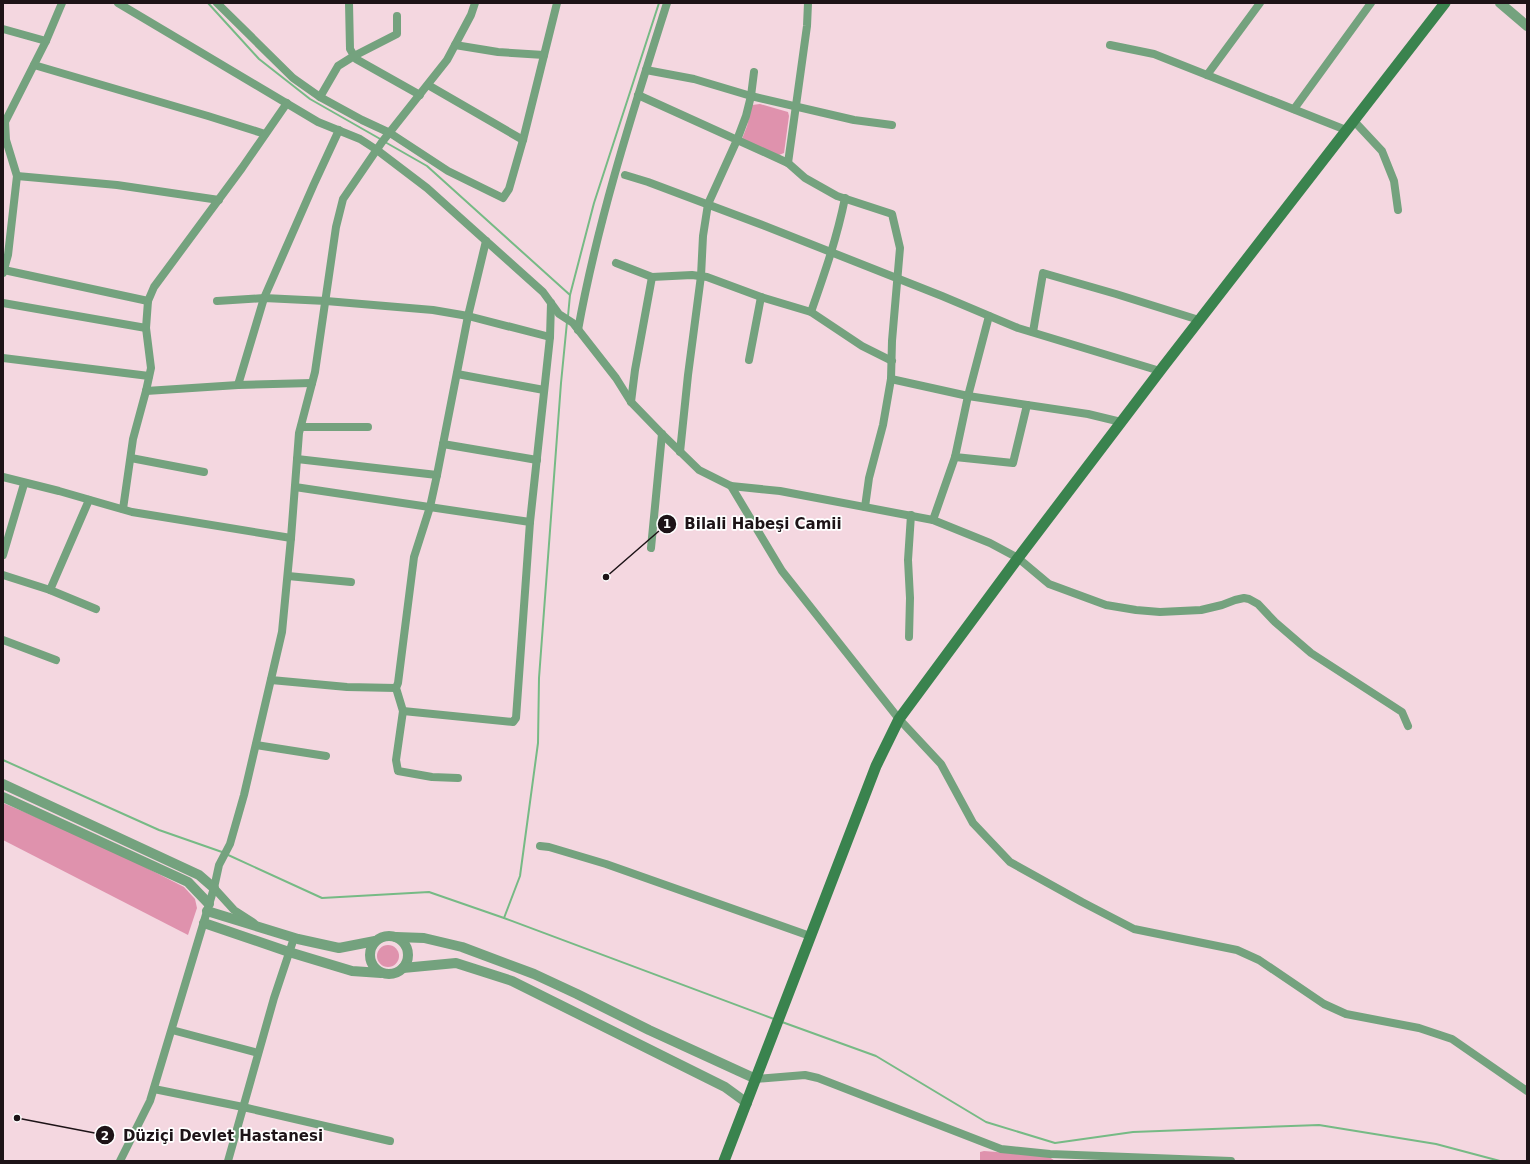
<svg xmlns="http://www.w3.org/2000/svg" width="1530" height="1164" font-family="'DejaVu Sans',sans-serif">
<rect width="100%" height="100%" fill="#f4d7e0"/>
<g fill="#df92ad">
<path d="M 760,104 L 788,112 L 789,116 L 784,153 L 779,155 L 742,139 L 747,126 L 752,105 Z"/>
<path d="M 3,803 L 100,844 L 184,887 L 195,899 L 197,908 L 188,935 L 3,840 Z"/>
<circle cx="388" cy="956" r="11"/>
<path d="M 984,1151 L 1048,1156 L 1055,1161 L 980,1161 L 980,1152 Z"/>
</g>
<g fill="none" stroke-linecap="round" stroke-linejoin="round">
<g stroke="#76ba85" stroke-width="2">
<path d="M 208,3 L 259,59 L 310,99 L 382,140"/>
<path d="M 385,142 L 427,166 L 570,295"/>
<path d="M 568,316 L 570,295 L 594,203 L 659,3"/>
<path d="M 3,760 L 159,830 L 222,852"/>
<path d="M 226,854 L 322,898 L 429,892 L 504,918 L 774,1019"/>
<path d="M 504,918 L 520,876 L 538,743 L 539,678 L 561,383 L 567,322"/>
<path d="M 782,1022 L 876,1056 L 986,1122 L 1055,1143 L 1133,1132 L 1319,1125 L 1436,1144 L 1500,1161"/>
</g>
<g stroke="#74a27e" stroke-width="8">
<path d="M 118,3 L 318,122 L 360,139 L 377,150 L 427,188 L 543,292 L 559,314 L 573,323 L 616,378 L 631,402 L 662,434 L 699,470 L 731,486 L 780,491 L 933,520 L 990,543 L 1018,558 L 1049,584 L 1106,605 L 1136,610 L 1160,612 L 1201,610 L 1222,605 L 1235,600 L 1244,598 L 1249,599 L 1258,604 L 1275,622 L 1311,653 L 1402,712 L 1408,726"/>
<path d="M 217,3 L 293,78 L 320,97 L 362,120 L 390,133 L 448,171 L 503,198 L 509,189 L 523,140 L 557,3"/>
<path d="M 349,3 L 350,49 L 356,59 L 420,95"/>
<path d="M 3,29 L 46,41"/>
<path d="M 455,45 L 498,52 L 544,55"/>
<path d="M 1110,45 L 1154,54 L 1346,130"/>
<path d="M 34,65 L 208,116 L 265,134"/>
<path d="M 646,70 L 694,79 L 751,96 L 854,120 L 892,125"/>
<path d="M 1207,75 L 1260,3"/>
<path d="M 428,85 L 523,140"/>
<path d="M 638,95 L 788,163 L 805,178 L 837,196 L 892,214 L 900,248 L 892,341 L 891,379 L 883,425 L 869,478 L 865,507"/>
<path d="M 320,97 L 338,66 L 354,56 L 397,34 L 397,16"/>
<path d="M 1294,109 L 1371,3"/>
<path d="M 1354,121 L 1382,151 L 1394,181 L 1398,210"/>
<path d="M 788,163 L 807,26 L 808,3"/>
<path d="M 625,175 L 648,182 L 765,226 L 942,296 L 1018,328 L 1160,371"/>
<path d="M 17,176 L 117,185 L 219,200"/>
<path d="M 616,263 L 652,277 L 692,275 L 707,277 L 761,297 L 811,312 L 862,346 L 892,361"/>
<path d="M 4,270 L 148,301"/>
<path d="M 3,273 L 8,255 L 17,176 L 6,140 L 5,122 L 46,41 L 62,3"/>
<path d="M 217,301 L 264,298 L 326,301 L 433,310 L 468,316 L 550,337"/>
<path d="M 3,303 L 146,328"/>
<path d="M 811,312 C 824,275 837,238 845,198"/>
<path d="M 578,330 C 598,219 633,111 667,3"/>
<path d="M 1033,332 L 1043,273 L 1116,294 L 1199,320"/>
<path d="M 3,358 L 149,376"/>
<path d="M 749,360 L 761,297"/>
<path d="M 457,374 L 544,390"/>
<path d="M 891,379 L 968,396 L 1088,414 L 1121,422"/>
<path d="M 238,385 L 264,298 L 314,184 L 339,130"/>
<path d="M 146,391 L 238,385 L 312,383"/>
<path d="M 631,402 L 635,370 L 652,277"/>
<path d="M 301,427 L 368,427"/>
<path d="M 443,444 L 537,460"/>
<path d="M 680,452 L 688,375 L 701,276 L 703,236 L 708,204 L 737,140 L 746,116 L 751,96 L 754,72"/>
<path d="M 955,457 L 1013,463 L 1027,405"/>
<path d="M 131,458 L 204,472"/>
<path d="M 297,459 L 437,475"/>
<path d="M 3,477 L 59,491 L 132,512 L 291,538"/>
<path d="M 731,486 L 782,571 L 899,719 L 941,764 L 973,823 L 1010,862 L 1082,902 L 1134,929 L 1237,950 L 1259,960 L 1324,1004 L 1346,1014 L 1419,1028 L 1452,1039 L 1527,1091"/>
<path d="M 295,487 L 530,522 L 516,718 L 513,722 L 403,711"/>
<path d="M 123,509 L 133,439 L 146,391 L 151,368 L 146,328 L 148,301 L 154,287 L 242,168 L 287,103"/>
<path d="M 933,520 L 955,457 L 968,396 L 989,316"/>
<path d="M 530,522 L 550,337 L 551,303"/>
<path d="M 651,548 L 662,434"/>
<path d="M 3,555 L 24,484"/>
<path d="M 3,575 L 50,590 L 96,609"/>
<path d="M 288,576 L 351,582"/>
<path d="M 50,590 L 89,500"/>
<path d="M 909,637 L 910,598 L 908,560 L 911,515"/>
<path d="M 3,640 L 56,660"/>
<path d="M 271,680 L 347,687 L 396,688"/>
<path d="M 256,745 L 326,756"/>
<path d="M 458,778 L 432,777 L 398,771 L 396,760 L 403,711 L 396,688 L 398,683 L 414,557 L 430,507 L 437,475 L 468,316 L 486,241"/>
<path d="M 540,846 L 549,847 L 606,864 L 810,936"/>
<path d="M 214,888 L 234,910 L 254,923"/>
<path d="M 172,1030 L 258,1053"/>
<path d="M 756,1079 L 805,1075 L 818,1078 L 1001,1149 L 1050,1154 L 1231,1161"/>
<path d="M 154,1089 L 243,1107 L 390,1141"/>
<path d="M 120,1161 L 150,1101 L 214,888 L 219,865 L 230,844 L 244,795 L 282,632 L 291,538 L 299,433 L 315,372 L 336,227 L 343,199 L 382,142 L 447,60 L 471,15 L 475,3"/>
<path d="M 228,1161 L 274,998 L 294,938"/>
</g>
<g stroke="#74a27e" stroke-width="10">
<path d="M 1500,3 L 1527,26"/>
<path d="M 3,784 L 199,875 L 214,888"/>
<path d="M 3,797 L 188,882 L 209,904"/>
<path d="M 207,911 L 298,939 L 339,948 L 375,941"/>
<path d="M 204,923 L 289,952 L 352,971 L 381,973"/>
<circle cx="389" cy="955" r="19"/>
<path d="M 396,937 L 424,938 L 462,947 L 534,974 L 577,994 L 649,1030 L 756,1079"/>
<path d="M 403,968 L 456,963 L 512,981 L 725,1087 L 747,1103"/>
</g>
<path stroke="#3a834e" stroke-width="11" d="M 724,1161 L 876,766 L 899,719 L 1018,558 L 1163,367 L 1445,3"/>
</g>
<path fill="none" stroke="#1d1317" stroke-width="1.5" d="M606 577L667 524M17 1118L105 1135"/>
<g fill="#1d1317" stroke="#fff" stroke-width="1.5">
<circle cx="606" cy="577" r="4"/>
<circle cx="17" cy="1118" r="4"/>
<circle cx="667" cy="524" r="10"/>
<circle cx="105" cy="1135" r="10"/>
</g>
<g font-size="12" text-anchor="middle" font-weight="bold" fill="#fff">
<text x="667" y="528">1</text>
<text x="105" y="1140">2</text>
</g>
<g font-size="15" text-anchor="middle" font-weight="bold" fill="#1d1317" stroke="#fff" stroke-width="3.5" stroke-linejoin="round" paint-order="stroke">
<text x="763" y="529">Bilali Habeşi Camii</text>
<text x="223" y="1141">Düziçi Devlet Hastanesi</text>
</g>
<rect width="1530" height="1164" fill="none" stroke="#1d1317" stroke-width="8"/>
</svg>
